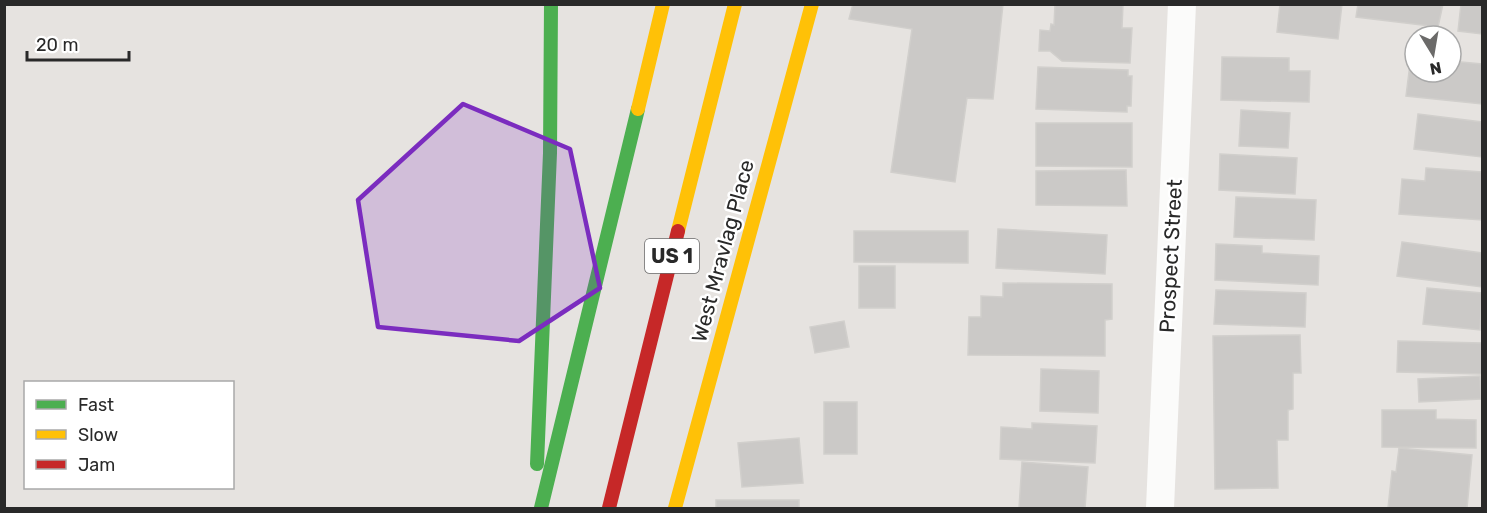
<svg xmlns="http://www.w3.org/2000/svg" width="1487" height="513" font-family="Rubik,sans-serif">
<rect width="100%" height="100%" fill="#e6e3e0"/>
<g fill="#cbc9c7" stroke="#d1cfcc" stroke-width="1.5">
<path d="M 853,4 L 1003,4 L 993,99 L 967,98 L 955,182 L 891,172 L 912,29 L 849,19 Z"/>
<path d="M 1055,4 L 1123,4 L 1122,28 L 1132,28 L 1130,63 L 1062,61 L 1050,51 L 1039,51 L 1040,30 L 1050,31 L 1051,24 L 1054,25 Z"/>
<path d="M 1280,4 L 1342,4 L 1338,39 L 1277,32 Z"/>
<path d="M 1358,4 L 1443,4 L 1438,27 L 1356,17 Z"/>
<path d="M 1461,4 L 1482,4 L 1482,34 L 1458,31 Z"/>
<path d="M 1411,56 L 1415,57 L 1415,72 L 1451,72 L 1451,61 L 1482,64 L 1482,104 L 1406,96 Z"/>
<path d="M 1222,57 L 1289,58 L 1289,71 L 1310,71 L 1309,102 L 1221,100 Z"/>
<path d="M 1038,67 L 1128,70 L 1128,76 L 1132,76 L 1131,106 L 1127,106 L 1127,112 L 1036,109 Z"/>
<path d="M 1241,110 L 1290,113 L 1288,148 L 1239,146 Z"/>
<path d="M 1418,114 L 1482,122 L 1482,157 L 1414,149 Z"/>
<path d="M 1036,123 L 1132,123 L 1132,167 L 1036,166 Z"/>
<path d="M 1220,154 L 1297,158 L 1295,194 L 1219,190 Z"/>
<path d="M 1426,168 L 1482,172 L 1482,220 L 1399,214 L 1402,179 L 1425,181 Z"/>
<path d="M 1126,170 L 1127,206 L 1036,205 L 1036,171 Z"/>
<path d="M 1236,197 L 1316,200 L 1314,240 L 1234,237 Z"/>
<path d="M 998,229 L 1107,235 L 1105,274 L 996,268 Z"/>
<path d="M 854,231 L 968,231 L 968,263 L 854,262 Z"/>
<path d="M 1402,242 L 1482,253 L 1482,287 L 1397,276 Z"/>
<path d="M 1216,244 L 1262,246 L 1262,253 L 1319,256 L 1318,285 L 1215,280 Z"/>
<rect x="859" y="266" width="36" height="42"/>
<path d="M 1003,283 L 1112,284 L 1112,319 L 1105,320 L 1105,356 L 968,355 L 969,317 L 981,317 L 981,296 L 1003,297 Z"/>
<path d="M 1427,288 L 1482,293 L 1480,330 L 1423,324 Z"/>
<path d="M 1216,290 L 1306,293 L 1305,327 L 1214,324 Z"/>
<path d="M 844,321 L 849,347 L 815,353 L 810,327 Z"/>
<path d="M 1300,335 L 1301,373 L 1293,373 L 1293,409 L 1288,410 L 1288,440 L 1277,440 L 1278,488 L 1215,489 L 1213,336 Z"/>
<path d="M 1398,341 L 1482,343 L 1482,374 L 1397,372 Z"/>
<path d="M 1041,369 L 1099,371 L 1098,413 L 1040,411 Z"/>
<path d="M 1480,376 L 1481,399 L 1419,402 L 1418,379 Z"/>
<rect x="824" y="402" width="33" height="52"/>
<path d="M 1382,410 L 1436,410 L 1436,419 L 1476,420 L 1476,448 L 1382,447 Z"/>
<path d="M 1032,423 L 1097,426 L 1095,463 L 1000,459 L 1001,427 L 1032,429 Z"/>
<path d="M 799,438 L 803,483 L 742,487 L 738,443 Z"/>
<path d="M 1399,448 L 1472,455 L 1467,508 L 1388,508 L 1392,471 L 1396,472 Z"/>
<path d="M 1022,462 L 1088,467 L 1085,508 L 1019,508 Z"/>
<rect x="716" y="500" width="83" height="8"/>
</g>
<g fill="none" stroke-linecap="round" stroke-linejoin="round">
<path stroke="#fbfbfa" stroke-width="28" d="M 1160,508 L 1182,4"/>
<g stroke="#4caf50" stroke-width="14">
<path d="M 537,464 L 550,153 L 551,4"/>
<path d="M 541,508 L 638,109"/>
</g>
<g stroke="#ffc107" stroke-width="14">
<path d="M 638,109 L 663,4"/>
<path d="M 678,231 L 735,4"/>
<path d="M 675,508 L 812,4"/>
</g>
<path stroke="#c62828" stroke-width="14" d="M 609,508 L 678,231"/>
</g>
<path fill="#7b2cbf" fill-opacity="0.2" stroke="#7b2cbf" stroke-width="4.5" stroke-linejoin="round" d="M 463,104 L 570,149 L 600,288 L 519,341 L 378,327 L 358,200 Z"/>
<g text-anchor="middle" stroke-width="5" stroke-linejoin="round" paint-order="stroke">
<rect fill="#fff" stroke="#696969" stroke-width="1.5" x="645" y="239" width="54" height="34" rx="4.5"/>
<g font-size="20" font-weight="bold" fill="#292929">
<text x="672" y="263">US 1</text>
</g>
<g font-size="21" fill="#292929" stroke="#fff">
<text transform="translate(723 251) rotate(-75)" y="7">West Mravlag Place</text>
<text transform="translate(1171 256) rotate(-87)" y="7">Prospect Street</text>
</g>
</g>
<rect width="1487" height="513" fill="none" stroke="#292929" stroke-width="12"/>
<rect x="24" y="381" width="210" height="108" fill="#ffffff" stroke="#a9a9a9" stroke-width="1.5"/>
<rect x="36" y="400" width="30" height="9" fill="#4caf50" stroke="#a9a9a9" stroke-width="1.5"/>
<text x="78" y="411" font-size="18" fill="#292929">Fast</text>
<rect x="36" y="430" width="30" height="9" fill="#ffc107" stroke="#a9a9a9" stroke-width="1.5"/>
<text x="78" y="441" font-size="18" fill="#292929">Slow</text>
<rect x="36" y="460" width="30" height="9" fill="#c62828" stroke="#a9a9a9" stroke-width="1.5"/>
<text x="78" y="471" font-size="18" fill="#292929">Jam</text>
<g transform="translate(1433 54) rotate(169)"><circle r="28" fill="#ffffff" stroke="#a9a9a9" stroke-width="1.5"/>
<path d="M0-4.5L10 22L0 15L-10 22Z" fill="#6b6a69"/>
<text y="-9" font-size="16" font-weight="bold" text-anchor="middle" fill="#292929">N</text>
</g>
<path d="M27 51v9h102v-9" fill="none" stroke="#292929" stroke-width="3"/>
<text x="36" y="51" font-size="18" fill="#292929" stroke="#ffffff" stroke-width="4.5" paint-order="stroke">20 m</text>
</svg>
